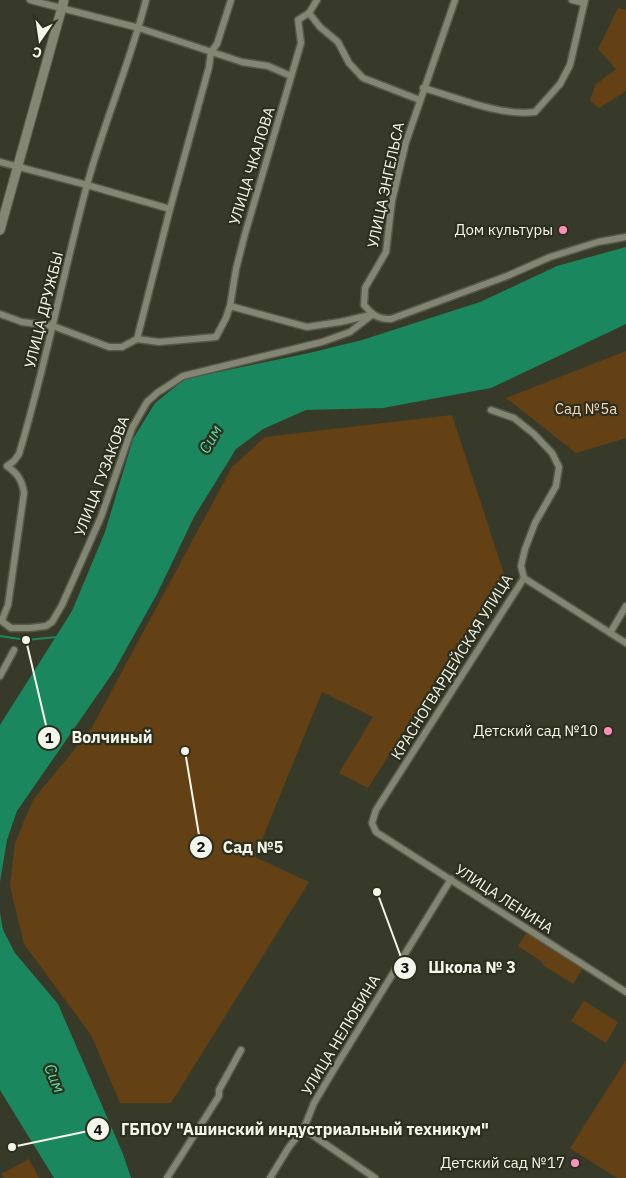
<svg xmlns="http://www.w3.org/2000/svg" width="626" height="1178" font-family="'IBM Plex Sans',sans-serif">
<rect width="100%" height="100%" fill="#373a28"/>
<g fill="#644015">
<path d="M 618,8 L 626,10 L 626,91 L 599,108 L 590,101 L 595,85 L 616,69 L 598,49 Z"/>
<path d="M 626,351 L 626,438 L 576,453 L 506,398 Z"/>
<path d="M 452,415 L 504,574 L 368,788 L 339,773 L 373,717 L 322,692 L 255,857 L 309,882 L 171,1103 L 120,1103 L 91,1035 L 24,944 L 10,886 L 15,843 L 33,800 L 91,729 L 232,467 L 265,437 Z"/>
<path d="M 527,932 L 583,968 L 573,984 L 544,966 L 541,961 L 518,946 Z"/>
<path d="M 584,1001 L 618,1022 L 606,1043 L 571,1021 Z"/>
<path d="M 626,1060 L 626,1178 L 617,1178 L 570,1148 Z"/>
<path d="M 29,1159 L 39,1178 L 4,1178 L 1,1174 Z"/>
</g>
<g fill="#1a875f">
<path d="M 626,247 L 626,324 L 491,388 L 383,408 L 306,410 L 263,429 L 236,449 L 194,517 L 157,594 L 114,671 L 17,811 L 7,840 L 0,882 L 0,725 L 72,611 L 105,532 L 133,439 L 155,403 L 185,379 L 309,353 L 362,340 L 480,302 L 557,266 Z"/>
<path d="M 0,913 L 3,930 L 15,953 L 58,1004 L 123,1154 L 131,1178 L 54,1178 L 0,1090 Z"/>
</g>
<g fill="none" stroke-linecap="round" stroke-linejoin="round">
<path stroke="#1a875f" stroke-width="2" d="M 0,636 L 26,640 L 57,637"/>
<defs>
<g id="street">
<path d="M 30,0 L 139,28 L 242,62 L 268,66 L 291,76"/>
<path d="M 455,0 L 406,142 L 392,201 L 386,252 L 365,288 L 364,305 C 373,315 377,319 391,319 L 507,276 L 550,257 L 598,242 L 626,237"/>
<path d="M 572,0 L 584,3"/>
<path d="M 309,13 L 320,27 L 338,42 L 349,63 L 363,78 L 420,100"/>
<path d="M 423,88 C 456,97 502,117 535,112 L 560,84 L 570,65 L 585,0"/>
<path d="M 0,162 L 87,185 L 170,209"/>
<path d="M 230,306 L 307,327 L 340,322 L 371,315"/>
<path d="M 0,314 L 22,322 L 53,326 L 109,347 L 122,347 L 137,339 L 159,342 L 216,337 L 226,318 L 230,306 L 236,269 L 245,234 L 301,43 L 298,20 L 309,13 L 317,0"/>
<path d="M 137,339 L 170,209 L 209,67 L 211,52 L 217,44 L 231,0"/>
<path d="M 491,410 L 514,418 L 534,434 L 552,453 L 559,467 L 556,486 L 535,523 L 525,549 L 521,566 L 524,578 L 376,810 L 372,823 L 376,832 L 626,992"/>
<path d="M 524,578 L 626,643"/>
<path d="M 0,620 L 11,628 L 30,628 L 46,626 L 52,622 L 62,605 L 101,517 L 132,428 L 147,402 L 157,393 L 183,376 L 322,342 L 350,332 L 372,315"/>
<path d="M 2,620 L 8,605 L 24,493 C 22,480 18,474 7,466 L 14,461 L 19,454 C 46,365 63,274 87,185 C 104,122 130,63 146,0"/>
<path d="M 610,633 L 626,606"/>
<path d="M 0,676 L 14,650"/>
<path d="M 167,1178 L 219,1096 L 219,1090 L 241,1050"/>
<path d="M 270,1178 L 289,1147 L 304,1128"/>
<path d="M 375,1178 L 308,1132 L 304,1128 L 314,1103 L 333,1071 L 451,879"/>
</g>
<path id="secondary" d="M 0,230 L 64,0"/>
</defs>
<use href="#street" stroke="#565849" stroke-width="9"/>
<use href="#secondary" stroke="#565849" stroke-width="11"/>
<use href="#street" stroke="#828672" stroke-width="6"/>
<use href="#secondary" stroke="#828672" stroke-width="9"/>
</g>
<g fill="#fe8ebc" stroke="#2d2f1e" stroke-width="2">
<circle cx="563" cy="230" r="5"/>
<circle cx="608" cy="731" r="5"/>
<circle cx="575" cy="1163" r="5"/>
</g>
<g text-anchor="middle" stroke-width="4.5" stroke-linejoin="round" paint-order="stroke">
<g font-size="15" fill="#f4f6eb" stroke="#2d2f1e">
<text transform="translate(252 166) rotate(-73)" y="5">УЛИЦА ЧКАЛОВА</text>
<text transform="translate(386 185) rotate(-78)" y="5">УЛИЦА ЭНГЕЛЬСА</text>
<text transform="translate(44 310) rotate(-76)" y="5">УЛИЦА ДРУЖБЫ</text>
<text transform="translate(102 476) rotate(-69)" y="5">УЛИЦА ГУЗАКОВА</text>
<text transform="translate(452 667) rotate(-58)" y="5">КРАСНОГВАРДЕЙСКАЯ УЛИЦА</text>
<text transform="translate(504 899) rotate(33)" y="5">УЛИЦА ЛЕНИНА</text>
<text transform="translate(341 1035) rotate(-59)" y="5">УЛИЦА НЕЛЮБИНА</text>
</g>
<g font-size="15" fill="#f4f6eb" stroke="#2d2f1e" text-anchor="end">
<text x="553" y="235">Дом культуры</text>
<text x="598" y="736">Детский сад №10</text>
<text x="565" y="1168">Детский сад №17</text>
</g>
<g font-size="15" fill="#f9d8b7" stroke="#2d2f1e">
<text x="586" y="414">Сад №5а</text>
</g>
<g font-size="16" font-style="italic" fill="#57dda5" stroke="#2d2f1e">
<text transform="translate(210 439) rotate(-61)" y="6">Сим</text>
<text transform="translate(55 1078) rotate(67)" y="6">Сим</text>
</g>
</g>
<path fill="none" stroke="#f4f6eb" stroke-width="2" d="M26 640L49 738M185 751L201 847M377 892L405 968M12 1147L98 1129"/>
<g fill="#f4f6eb" stroke="#2d2f1e" stroke-width="2">
<circle cx="26" cy="640" r="5"/>
<circle cx="185" cy="751" r="5"/>
<circle cx="377" cy="892" r="5"/>
<circle cx="12" cy="1147" r="5"/>
<circle cx="49" cy="738" r="12"/>
<circle cx="201" cy="847" r="12"/>
<circle cx="405" cy="968" r="12"/>
<circle cx="98" cy="1129" r="12"/>
</g>
<g font-size="15" text-anchor="middle" font-weight="bold" fill="#111">
<text x="49" y="743">1</text>
<text x="201" y="852">2</text>
<text x="405" y="973">3</text>
<text x="98" y="1135">4</text>
</g>
<g font-size="16" text-anchor="middle" font-weight="bold" fill="#f4f6eb" stroke="#2d2f1e" stroke-width="4.5" stroke-linejoin="round" paint-order="stroke">
<text x="112" y="743">Волчиный</text>
<text x="253" y="853">Сад №5</text>
<text x="472" y="973">Школа № 3</text>
<text x="305" y="1135">ГБПОУ "Ашинский индустриальный техникум"</text>
</g>
<g transform="translate(40 40) rotate(193)" stroke="#2d2f1e" stroke-width="4" paint-order="stroke">
<path d="M0-4L9 19L0 12L-9 19Z" fill="#f4f6eb"/>
<text y="-8" font-size="14" font-weight="bold" text-anchor="middle" fill="#f4f6eb">С</text>
</g>
</svg>
